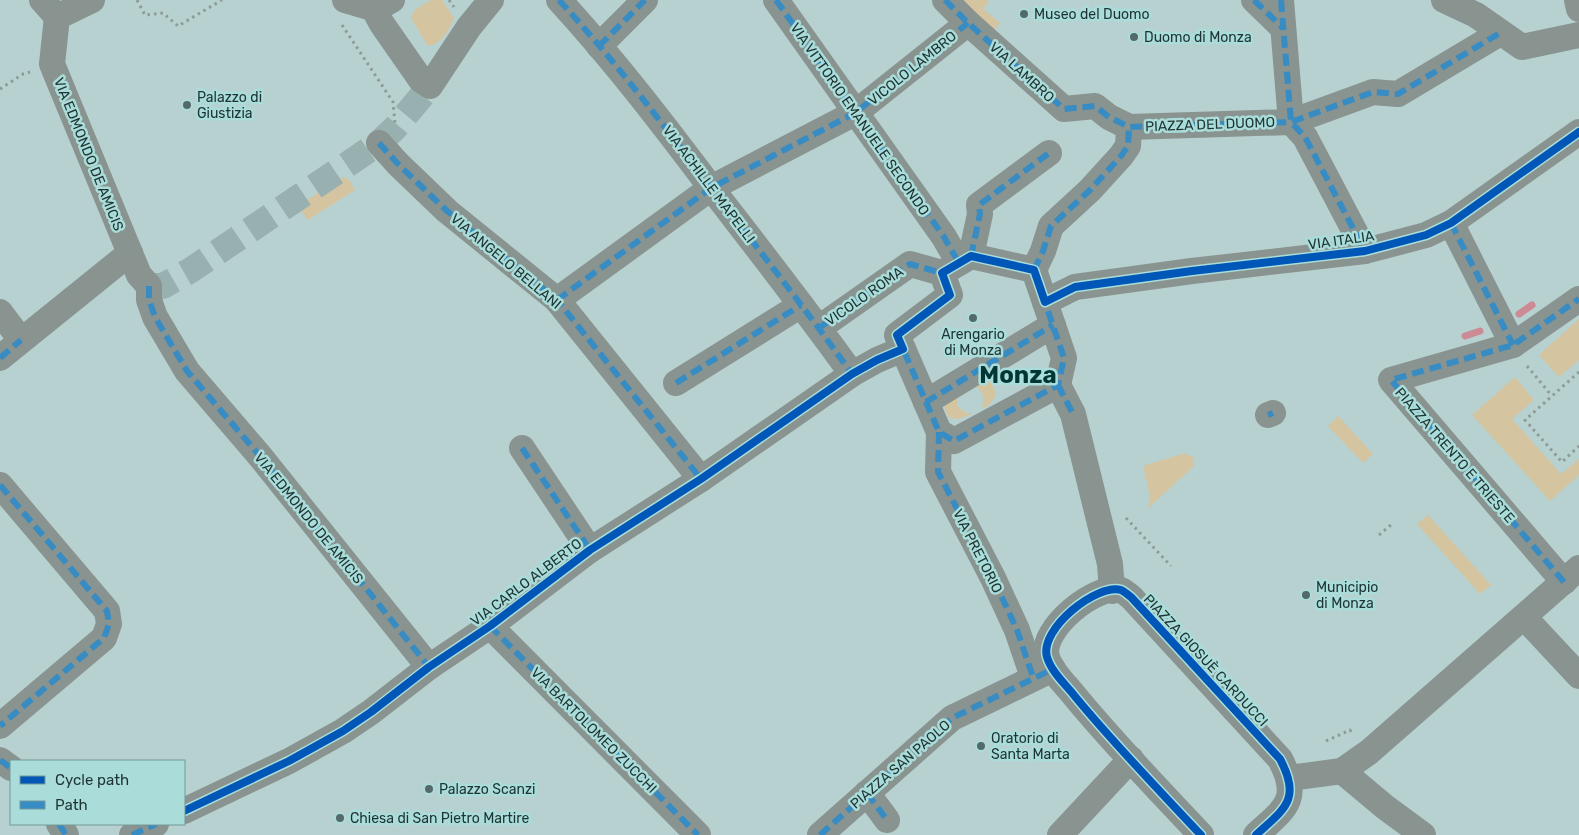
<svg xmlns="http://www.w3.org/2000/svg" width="1579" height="835" font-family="Rubik,sans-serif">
<rect width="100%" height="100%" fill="#b6d1d0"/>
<g fill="#d5c4a0">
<path d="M 431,0 L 442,0 L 454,18 C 450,29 439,48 427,45 L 411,18 C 413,8 423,5 431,0 Z"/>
<path d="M 952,0 L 986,0 L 989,2 L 983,9 L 1000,23 L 989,37 Z"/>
<path d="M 343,177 L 349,180 L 355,190 L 308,220 L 301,211 L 304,202 Z"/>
<path d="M 1579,319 L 1579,360 L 1559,377 L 1539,355 Z"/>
<path d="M 1515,377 L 1534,400 L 1512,419 L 1561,474 L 1579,459 L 1579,475 L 1550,501 L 1472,415 Z"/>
<path d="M 984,379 L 993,384 L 996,395 L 990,404 L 981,409 C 985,400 984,392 975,386 Z"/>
<path d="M 957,395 L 957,406 L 966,413 L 973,413 C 960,420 946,425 944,404 Z"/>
<path d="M 1338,416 L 1373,454 L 1363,463 L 1328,426 Z"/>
<path d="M 1182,454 L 1187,454 L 1193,457 L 1194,466 L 1148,508 L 1150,496 L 1143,466 Z"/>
<path d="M 1428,515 L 1491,585 L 1480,594 L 1417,524 Z"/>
</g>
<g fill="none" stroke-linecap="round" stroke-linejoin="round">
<g stroke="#cc8a95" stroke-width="7">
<path d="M 1519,314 L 1532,305"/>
<path d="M 1465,336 L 1480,331"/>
</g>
<path stroke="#98b1b0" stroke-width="26" stroke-dasharray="26 13" stroke-linecap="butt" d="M 149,286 L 163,286 L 191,270 L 379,143 L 395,128 L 430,86"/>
<g stroke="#8d9a97" stroke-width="3" stroke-dasharray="2.5 4" stroke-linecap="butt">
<path d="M 137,0 L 145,15 L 163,13 L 178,26 L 222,0"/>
<path d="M 449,0 L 454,7"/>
<path d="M 342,25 L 393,102 L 395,124"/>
<path d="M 0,89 L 23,74 L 30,72"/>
<path d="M 1527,366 L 1552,396"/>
<path d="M 1579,372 L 1525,420 L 1562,462 L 1579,446"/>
<path d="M 1126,518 L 1171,566"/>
<path d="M 1379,535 L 1392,524"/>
<path d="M 1326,741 L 1350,730 L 1352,733"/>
</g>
<g stroke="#89938f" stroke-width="26">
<path d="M 42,0 L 57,17 L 52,64 L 139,275 L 149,286 L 149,300 L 155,317 L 187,371 L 259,455 L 429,667"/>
<path d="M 345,0 L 379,10"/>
<path d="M 392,0 L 383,5 L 377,15 L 382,24 L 421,80 L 430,86 L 469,27 L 491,0"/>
<path d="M 559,0 C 614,60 663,124 712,189 C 759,250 807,311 852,374"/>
<path d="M 776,0 L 944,237 L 959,263"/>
<path d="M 945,0 L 968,23 L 1064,109 L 1095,106 L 1109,117 L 1129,127 L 1291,122 L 1373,92 L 1398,94 L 1500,33"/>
<path d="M 1254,0 L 1283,28"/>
<path d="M 1281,0 L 1291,122 L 1305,137 L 1365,251"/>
<path d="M 1444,0 L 1476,15 L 1522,47 L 1579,35"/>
<path d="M 1577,0 L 1579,9"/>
<path d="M 57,17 L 92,0"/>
<path d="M 599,46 L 645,0"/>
<path d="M 379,143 L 398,164 L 447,211 L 557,300 L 701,479"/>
<path d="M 1451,223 L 1513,345"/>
<path d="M 971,256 L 1034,270 L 1064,358 L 1058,385 L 954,441 L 939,432 L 897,335 L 950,295 L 942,273 Z"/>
<path d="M 971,256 L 980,214 L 979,205 L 1049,153"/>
<path d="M 1034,270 L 1043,251 L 1051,226 L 1090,190 L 1121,156 L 1128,146 L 1129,127"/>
<path d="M 557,300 L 711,188 L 855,113 L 968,23"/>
<path d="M 1045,302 L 1075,287 L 1192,271 L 1365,251 L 1426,235 L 1451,223 L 1579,132"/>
<path d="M 0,312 L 21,340"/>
<path d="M 819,328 L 910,264 L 942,273"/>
<path d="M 0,358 L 130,253"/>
<path d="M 676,383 L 801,305"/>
<path d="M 1058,385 L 1073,414 L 1110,564 L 1112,591"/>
<path d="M 926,402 L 1053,325"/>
<path d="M 1268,415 L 1273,413"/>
<path d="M 939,432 L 938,472 L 993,578 L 1017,630 L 1033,677"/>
<path d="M 522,448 L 590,550"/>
<path d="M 0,485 L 107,611 L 109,624 L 104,638 L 0,726"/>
<path d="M 1564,582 L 1391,380 L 1513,345 L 1579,299"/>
<path d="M 1524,617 L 1579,676"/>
<path d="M 490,626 L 698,835"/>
<path d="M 0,760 L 11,768"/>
<path d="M 1342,771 L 1385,807 L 1423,835"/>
<path d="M 1289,778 L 1342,771 L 1369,752 L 1579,568"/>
<path d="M 867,793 L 887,820"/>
<path d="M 184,811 L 289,761 L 343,731 L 371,712 L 429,667 L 490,626 L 590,550 L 701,479 L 852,374 L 877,360 L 903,349"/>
<path d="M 59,824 L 66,835"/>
<path d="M 132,835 L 156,824"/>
<path d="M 820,835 L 952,718 L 1053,669"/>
<path d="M 1060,835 L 1131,759"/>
<path d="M 1201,835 C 1158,789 1113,743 1073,694 C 1064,683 1051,671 1047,657 C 1039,629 1097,583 1121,590 C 1124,591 1128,595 1131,597 L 1280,759 C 1302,800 1284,809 1256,835"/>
</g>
<g stroke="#378cc4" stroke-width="6" stroke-dasharray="12 6" stroke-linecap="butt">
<path d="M 559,0 C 614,60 663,124 712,189 C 759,250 807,311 852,374"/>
<path d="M 776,0 L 944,237 L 959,263"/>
<path d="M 945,0 L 968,23 L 1064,109 L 1095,106 L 1109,117 L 1129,127 L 1291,122 L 1373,92 L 1398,94 L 1500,33"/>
<path d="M 1254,0 L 1283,28"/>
<path d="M 1281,0 L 1291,122 L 1305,137 L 1365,251"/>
<path d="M 599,46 L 645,0"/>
<path d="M 379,143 L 398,164 L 447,211 L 557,300 L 701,479"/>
<path d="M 1451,223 L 1513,345"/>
<path d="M 971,256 L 1034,270 L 1064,358 L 1058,385 L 954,441 L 939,432 L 897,335 L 950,295 L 942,273 Z"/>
<path d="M 971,256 L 980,214 L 979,205 L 1049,153"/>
<path d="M 1034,270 L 1043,251 L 1051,226 L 1090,190 L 1121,156 L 1128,146 L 1129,127"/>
<path d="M 149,286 L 149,300 L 155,317 L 187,371 L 259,455 L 429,667"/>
<path d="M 557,300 L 711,188 L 855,113 L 968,23"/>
<path d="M 819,328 L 910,264 L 942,273"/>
<path d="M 0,358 L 21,340"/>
<path d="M 676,383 L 801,305"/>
<path d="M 1058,385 L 1073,414"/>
<path d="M 926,402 L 1053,325"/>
<path d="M 1268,415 L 1273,413"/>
<path d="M 939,432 L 938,472 L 993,578 L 1017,630 L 1033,677"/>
<path d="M 522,448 L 590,550"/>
<path d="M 0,485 L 107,611 L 109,624 L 104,638 L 0,726"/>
<path d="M 1564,582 L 1391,380 L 1513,345 L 1579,299"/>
<path d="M 490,626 L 698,835"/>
<path d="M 0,760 L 11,768"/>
<path d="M 867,793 L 887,820"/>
<path d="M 59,824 L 66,835"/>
<path d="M 132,835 L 156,824"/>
<path d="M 820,835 L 952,718 L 1053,669"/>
</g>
<defs>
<g id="cycleway">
<path d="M 184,811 L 289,761 L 343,731 L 371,712 L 429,667 L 490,626 L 590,550 L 701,479 L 852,374 L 877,360 L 903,349 L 897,335 L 950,295 L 942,273 L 971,256 L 1034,270 L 1045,302 L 1075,287 L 1192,271 L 1365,251 L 1426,235 L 1451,223 L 1579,132"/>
<path d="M 1201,835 C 1158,789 1113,743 1073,694 C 1064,683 1051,671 1047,657 C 1039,629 1097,583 1121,590 C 1124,591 1128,595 1131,597 L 1280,759 C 1302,800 1284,809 1256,835"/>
</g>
</defs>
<use href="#cycleway" stroke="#aaddda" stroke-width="11"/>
<use href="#cycleway" stroke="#0057b8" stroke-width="8"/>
</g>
<g fill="#536a69" stroke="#aaddda" stroke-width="2">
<circle cx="1024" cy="14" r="5"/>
<circle cx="1134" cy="37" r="5"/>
<circle cx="187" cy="105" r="5"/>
<circle cx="973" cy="318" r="5"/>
<circle cx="1306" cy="595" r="5"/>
<circle cx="981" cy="746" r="5"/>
<circle cx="429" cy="789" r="5"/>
<circle cx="340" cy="818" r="5"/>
</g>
<g text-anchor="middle" stroke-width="5" stroke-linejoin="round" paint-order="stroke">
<g font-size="14" fill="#1e3332" stroke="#aaddda" text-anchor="start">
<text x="1034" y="19">Museo del Duomo</text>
<text x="1144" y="42">Duomo di Monza</text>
<text x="197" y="102">Palazzo di<tspan x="197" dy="16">Giustizia</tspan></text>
<text x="973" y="339" text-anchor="middle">Arengario<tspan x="973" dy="16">di Monza</tspan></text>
<text x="1316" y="592">Municipio<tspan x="1316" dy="16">di Monza</tspan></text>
<text x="991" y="743">Oratorio di<tspan x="991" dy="16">Santa Marta</tspan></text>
<text x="439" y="794">Palazzo Scanzi</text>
<text x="350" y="823">Chiesa di San Pietro Martire</text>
</g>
<g font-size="14" fill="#1e3332" stroke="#aaddda">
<text transform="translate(912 68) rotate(-39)" y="5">VICOLO LAMBRO</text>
<text transform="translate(1022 72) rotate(42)" y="5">VIA LAMBRO</text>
<text transform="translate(860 119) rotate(55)" y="5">VIA VITTORIO EMANUELE SECONDO</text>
<text transform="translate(1210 124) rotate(-2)" y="5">PIAZZA DEL DUOMO</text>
<text transform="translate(89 154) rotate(68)" y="5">VIA EDMONDO DE AMICIS</text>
<text transform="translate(709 184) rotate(53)" y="5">VIA ACHILLE MAPELLI</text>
<text transform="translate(1341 240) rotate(-8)" y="5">VIA ITALIA</text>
<text transform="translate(506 261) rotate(40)" y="5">VIA ANGELO BELLANI</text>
<text transform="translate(864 296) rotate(-35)" y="5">VICOLO ROMA</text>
<text transform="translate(1455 455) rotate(49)" y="5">PIAZZA TRENTO E TRIESTE</text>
<text transform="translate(309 518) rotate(51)" y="5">VIA EDMONDO DE AMICIS</text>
<text transform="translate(978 551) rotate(63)" y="5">VIA PRETORIO</text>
<text transform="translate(526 582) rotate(-37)" y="5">VIA CARLO ALBERTO</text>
<text transform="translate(1206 660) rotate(47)" y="5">PIAZZA GIOSUÈ CARDUCCI</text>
<text transform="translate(594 730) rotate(45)" y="5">VIA BARTOLOMEO ZUCCHI</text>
<text transform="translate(900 764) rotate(-41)" y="5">PIAZZA SAN PAOLO</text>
</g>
<g font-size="24" font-weight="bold" fill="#003735" stroke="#aaddda">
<text x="1018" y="383">Monza</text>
</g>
</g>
<rect x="10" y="760" width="175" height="65" fill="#aaddda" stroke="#729997"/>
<rect x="20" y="776" width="25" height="8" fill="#0057b8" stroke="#729997"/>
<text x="55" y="785" font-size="15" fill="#1e3332">Cycle path</text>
<rect x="20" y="801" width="25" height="8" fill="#378cc4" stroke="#729997"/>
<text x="55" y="810" font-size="15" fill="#1e3332">Path</text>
</svg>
